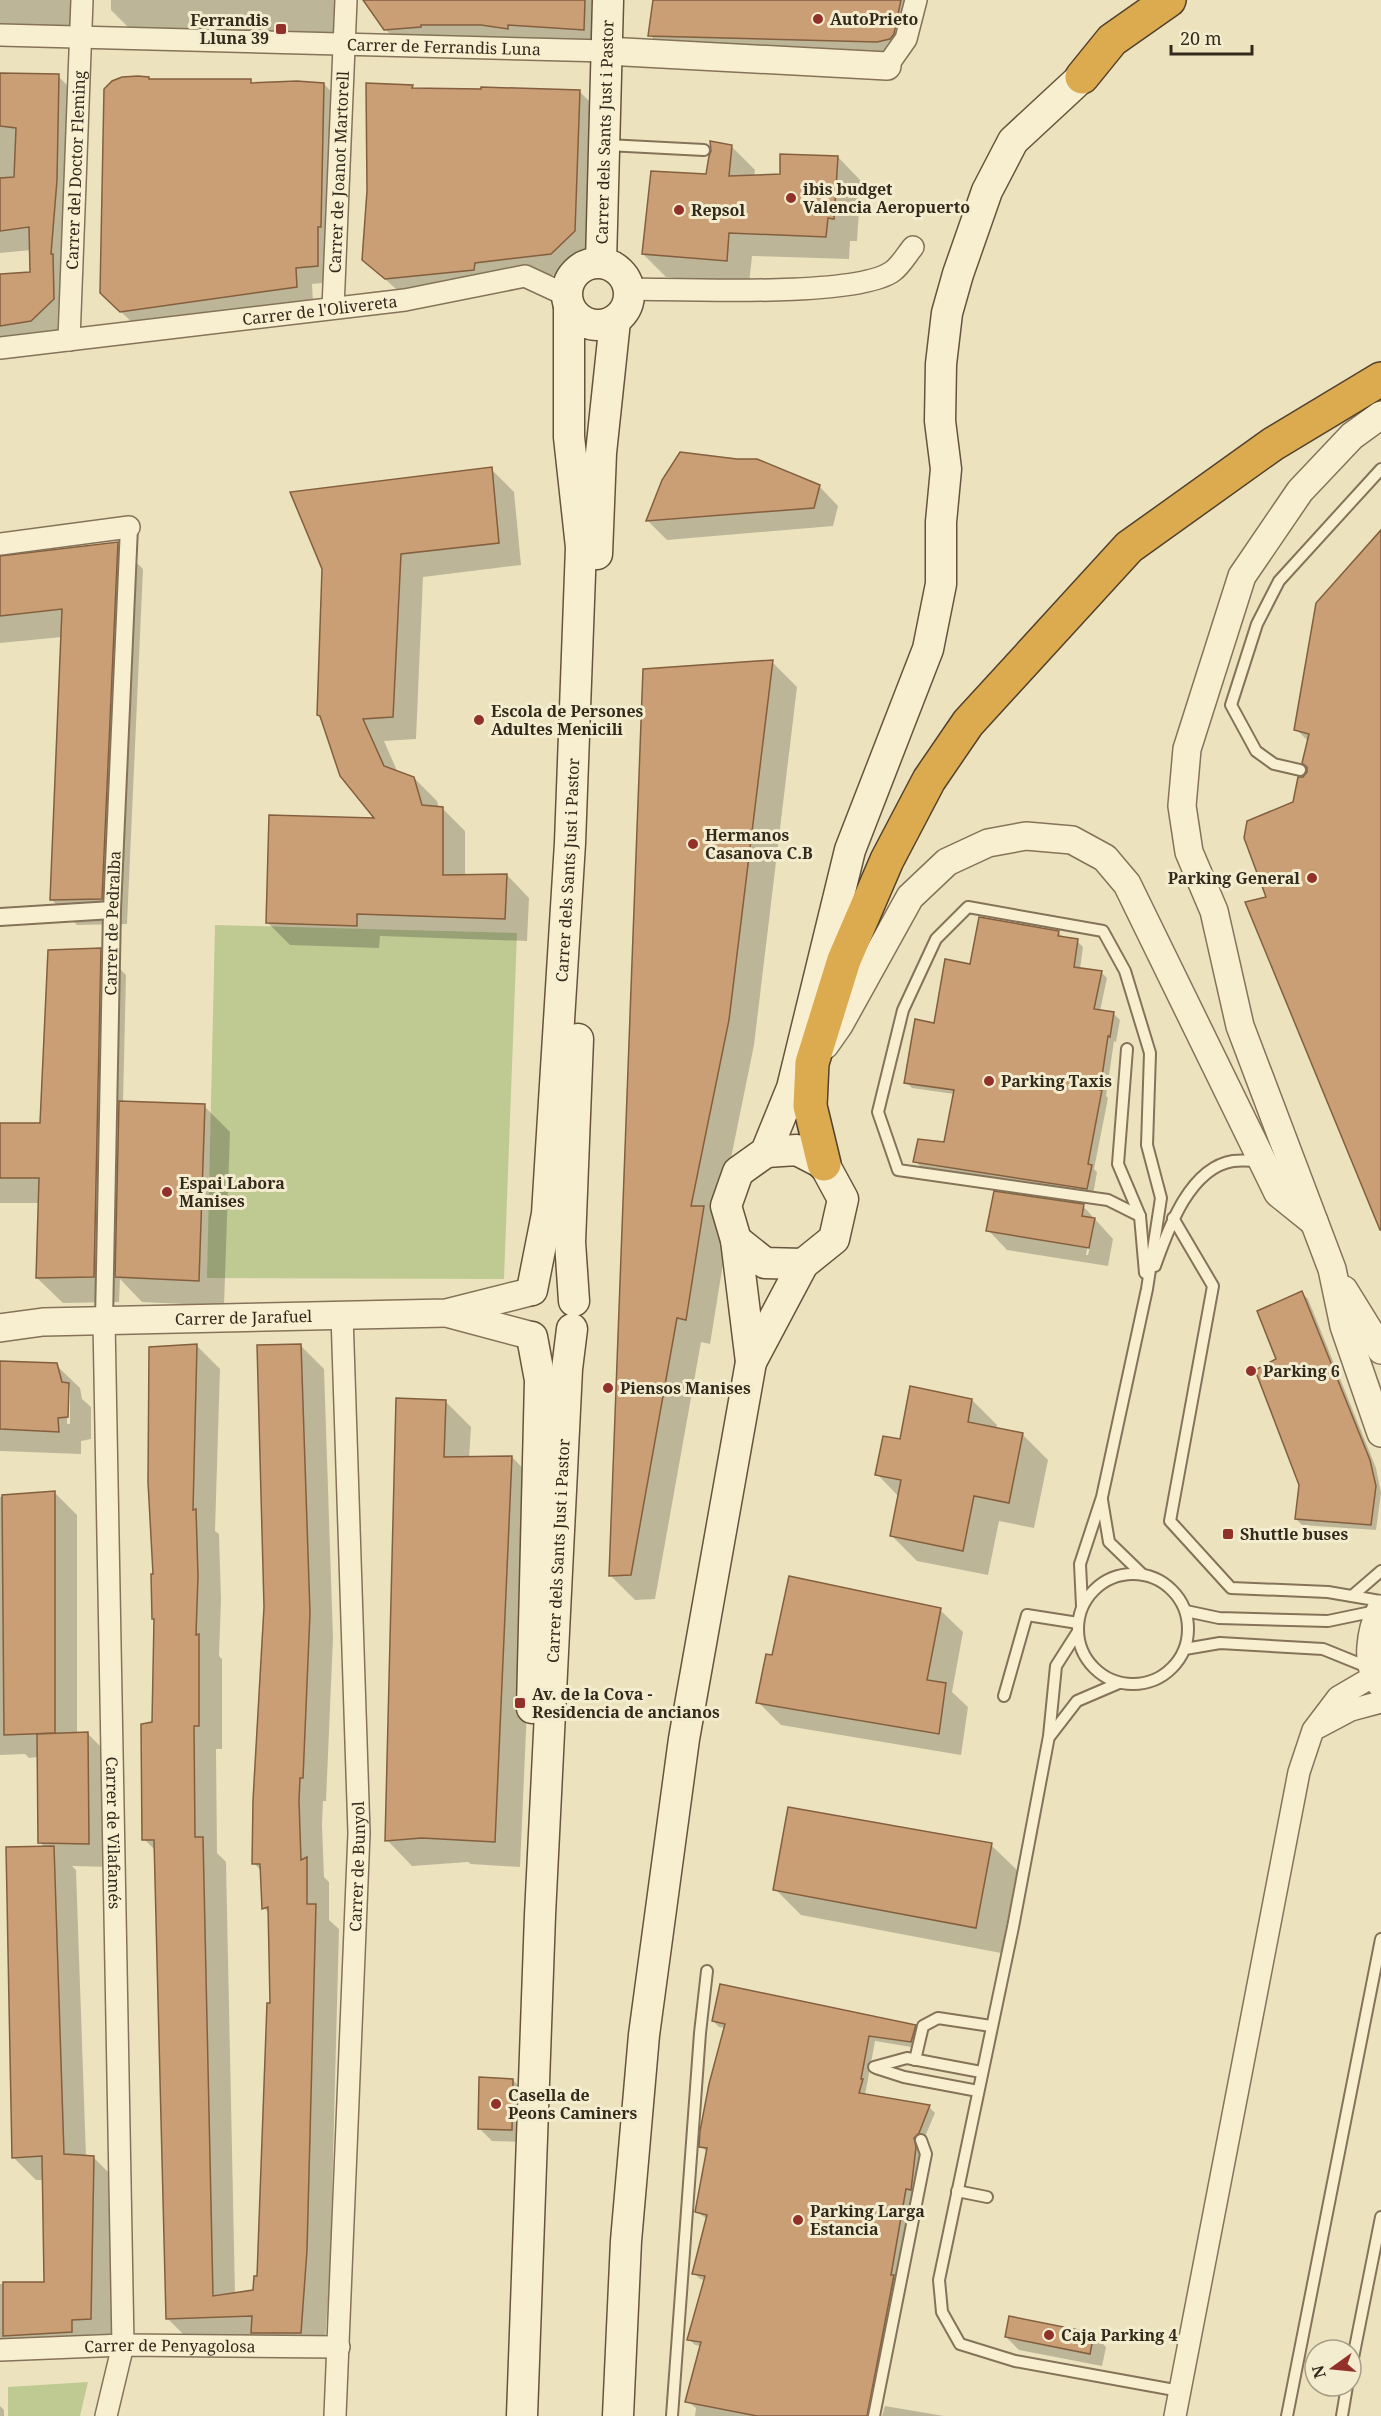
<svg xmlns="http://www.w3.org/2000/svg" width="1381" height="2416" font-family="'Noto Serif',serif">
<rect width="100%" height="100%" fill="#ece3be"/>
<g fill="#bfca93">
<path d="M 215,925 L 517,933 L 504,1279 L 207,1278 Z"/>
<path d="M 88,2382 L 80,2416 L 8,2416 L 8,2387 Z"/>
</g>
<g fill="#0003" fill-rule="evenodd">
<path d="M 0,0 L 78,0 L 77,31 L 0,28 Z"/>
<path d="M 111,0 L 347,0 L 346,40 L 133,32 L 111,10 Z"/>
<path d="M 371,0 L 603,0 L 599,45 L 401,45 L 385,29 Z"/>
<path d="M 654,0 L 921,0 L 911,52 L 908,57 L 895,59 L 668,53 L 650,35 Z"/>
<path d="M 0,75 L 58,76 L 79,97 L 74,320 L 52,341 L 0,349 L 0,276 L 31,273 L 31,250 L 0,253 Z"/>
<path d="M 149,78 L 151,80 L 250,81 L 254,84 L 324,84 L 340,101 L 334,282 L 312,284 L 313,303 L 138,328 L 118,309 Z"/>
<path d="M 412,86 L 415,89 L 579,91 L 599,111 L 594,251 L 571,273 L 494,282 L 407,299 L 363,259 Z"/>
<path d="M 731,146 L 755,170 L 754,177 L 781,176 L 838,157 L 861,181 L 857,241 L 850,241 L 849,259 L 752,256 L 749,284 L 666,277 L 643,254 Z"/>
<path d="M 491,469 L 514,492 L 521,565 L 423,577 L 416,739 L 384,741 L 398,773 L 414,778 L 437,801 L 439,808 L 442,808 L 465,831 L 465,876 L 507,875 L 529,898 L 527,941 L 380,936 L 379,948 L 290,945 L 267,922 L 378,819 L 318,715 L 324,569 Z"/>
<path d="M 819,486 L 838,506 L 833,526 L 667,540 L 648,521 Z"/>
<path d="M 1381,532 L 1381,1227 L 1268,898 L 1294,803 L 1303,778 L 1309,773 L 1308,741 L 1296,729 Z"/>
<path d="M 117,544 L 143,569 L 127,924 L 77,925 L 51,899 L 62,637 L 0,643 L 0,558 Z"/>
<path d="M 772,662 L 797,687 L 754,1045 L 718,1222 L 728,1233 L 710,1344 L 701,1342 L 655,1599 L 635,1600 L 610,1575 Z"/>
<path d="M 1058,932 L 1065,939 L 1077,941 L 1083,947 L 1080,969 L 1101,972 L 1107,978 L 1100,1011 L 1114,1014 L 1120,1020 L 1116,1042 L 1114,1041 L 1106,1096 L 1108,1098 L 1094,1169 L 1097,1172 L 1093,1195 L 921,1167 L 915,1161 L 945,1144 L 954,1094 L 912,1088 L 906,1082 L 935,1025 L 971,966 Z"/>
<path d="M 100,949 L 126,975 L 123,1103 L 204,1106 L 230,1132 L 224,1306 L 142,1302 L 120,1279 L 119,1302 L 63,1303 L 37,1278 L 39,1203 L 0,1203 L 0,1124 L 41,1124 Z"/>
<path d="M 1083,1206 L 1113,1239 L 1108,1266 L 1007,1250 L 988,1230 ZM 1092,1224 L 1094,1227 L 1088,1255 L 1086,1255 Z"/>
<path d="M 1302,1293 L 1308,1299 L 1376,1468 L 1381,1493 L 1376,1530 L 1302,1525 L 1296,1519 L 1301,1485 L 1278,1360 Z"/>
<path d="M 197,1346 L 220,1369 L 215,1531 L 219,1534 L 221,1600 L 219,1656 L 222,1659 L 222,1749 L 216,1749 L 217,1853 L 226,1862 L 235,2294 L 255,2291 L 258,2277 L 272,2005 L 270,1914 L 264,1908 L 262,1872 L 254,1863 L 301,1346 L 324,1369 L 333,1638 L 326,1801 L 323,1801 L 322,1825 L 324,1877 L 329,1882 L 329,1920 L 339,1929 L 330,2274 L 324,2356 L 191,2342 L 168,2319 L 156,1851 L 144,1839 L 153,1723 L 155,1576 Z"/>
<path d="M 0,1362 L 56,1365 L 80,1388 L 82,1399 L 91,1407 L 91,1439 L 81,1441 L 81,1454 L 0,1451 ZM 67,1385 L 70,1388 L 70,1424 L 67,1424 Z"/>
<path d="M 972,1400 L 997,1425 L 996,1429 L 1022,1434 L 1048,1460 L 1034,1528 L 999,1521 L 988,1575 L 917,1561 L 892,1536 L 899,1497 L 877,1474 L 901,1441 Z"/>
<path d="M 445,1401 L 471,1427 L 469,1458 L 512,1457 L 537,1483 L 520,1867 L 471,1864 L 468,1862 L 412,1866 L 387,1840 Z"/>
<path d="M 54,1492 L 77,1515 L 77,1733 L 87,1733 L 111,1757 L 112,1867 L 72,1866 L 76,1870 L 86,2157 L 93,2157 L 116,2180 L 113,2341 L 0,2359 L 0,2284 L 45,2283 L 44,2180 L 36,2180 L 13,2157 L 45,1848 L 40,1842 L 38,1757 L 29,1758 L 25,1754 L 0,1755 L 0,1497 Z"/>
<path d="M 940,1610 L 963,1632 L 952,1692 L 968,1707 L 961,1755 L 781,1725 L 758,1702 L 774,1656 Z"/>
<path d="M 991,1845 L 1017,1870 L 1001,1953 L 801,1915 L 775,1889 Z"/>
<path d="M 713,2021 L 915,2026 L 921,2032 L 917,2048 L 875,2041 L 865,2095 L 929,2107 L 935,2113 L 924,2139 L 916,2195 L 912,2194 L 874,2416 L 695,2416 L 696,2408 L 687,2401 L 701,2346 L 695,2345 L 689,2339 L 705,2280 L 700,2279 L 694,2273 L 707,2219 L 697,2212 L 707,2152 L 701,2146 L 725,2028 L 719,2027 Z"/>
<path d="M 513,2080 L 526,2093 L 524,2142 L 492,2141 L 479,2128 Z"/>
<path d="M 1093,2334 L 1106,2347 L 1102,2366 L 1019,2350 L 1006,2337 Z"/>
<path d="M 0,2406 L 4,2410 L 4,2416 L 0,2416 Z"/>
<path d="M 885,2406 L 944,2416 L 882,2416 Z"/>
</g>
<g fill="#ca9f75" stroke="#835f3e" stroke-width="1.5">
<path d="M 363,0 L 585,0 L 584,30 L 508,25 L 508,29 L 481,25 L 421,25 L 421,27 L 384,30 Z"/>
<path d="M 653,0 L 901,0 L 894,34 L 890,39 L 877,42 L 648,36 Z"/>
<path d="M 0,73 L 59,74 L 57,180 L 51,254 L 53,254 L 54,299 L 31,321 L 0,326 L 0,274 L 30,272 L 29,227 L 0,231 L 0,178 L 14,177 L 16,128 L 0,126 Z"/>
<path d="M 138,76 L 149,77 L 149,79 L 251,79 L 251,83 L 297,81 L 324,83 L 321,227 L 318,227 L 318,266 L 296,268 L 297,287 L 120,312 L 100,293 L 104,89 L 112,81 L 122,77 Z"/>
<path d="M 366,83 L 413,85 L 412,88 L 481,89 L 481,87 L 580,90 L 575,231 L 551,254 L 475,263 L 474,270 L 385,279 L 362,260 L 367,191 Z"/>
<path d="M 710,141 L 732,145 L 729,176 L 780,174 L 780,154 L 838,156 L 834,219 L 828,218 L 826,237 L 729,233 L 727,261 L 642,254 L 651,171 L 706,174 L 709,156 L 711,151 Z"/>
<path d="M 680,452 L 737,459 L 757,459 L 820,485 L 814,508 L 646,521 L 662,480 Z"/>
<path d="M 492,467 L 499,543 L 401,554 L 393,717 L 363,719 L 384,766 L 414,777 L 422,805 L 443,807 L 443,875 L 507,874 L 505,919 L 357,914 L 357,926 L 266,923 L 269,815 L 374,818 L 340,776 L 320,716 L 317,715 L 322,569 L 290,492 Z"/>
<path d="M 1381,530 L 1381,1230 L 1380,1230 L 1245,902 L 1266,897 L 1244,838 L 1247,821 L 1293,802 L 1298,777 L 1303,777 L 1307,772 L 1307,767 L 1302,763 L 1309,734 L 1294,730 L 1316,603 Z"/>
<path d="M 118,542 L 102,899 L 50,900 L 62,609 L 0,616 L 0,556 Z"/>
<path d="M 773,660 L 729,1020 L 691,1206 L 704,1206 L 686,1320 L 677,1318 L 631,1575 L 609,1576 L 643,669 Z"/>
<path d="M 979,917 L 1059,931 L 1058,936 L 1078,939 L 1074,967 L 1102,971 L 1094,1009 L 1114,1012 L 1110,1037 L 1108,1036 L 1100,1090 L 1102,1090 L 1088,1164 L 1092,1165 L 1087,1189 L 913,1162 L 918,1139 L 944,1142 L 954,1090 L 904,1083 L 915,1019 L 934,1023 L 945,959 L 970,964 Z"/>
<path d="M 101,948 L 94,1277 L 36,1278 L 39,1178 L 0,1178 L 0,1123 L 40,1123 L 48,950 Z"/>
<path d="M 119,1101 L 205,1104 L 199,1281 L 115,1277 Z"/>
<path d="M 994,1191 L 1084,1204 L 1082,1216 L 1095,1218 L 1089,1248 L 986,1231 Z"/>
<path d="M 1302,1291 L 1370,1460 L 1376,1486 L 1371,1525 L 1295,1519 L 1299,1485 L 1255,1370 L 1276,1359 L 1257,1311 Z"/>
<path d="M 197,1344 L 193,1510 L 196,1509 L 198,1576 L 196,1635 L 199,1634 L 199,1726 L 194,1726 L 195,1837 L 203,1837 L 213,2296 L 253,2290 L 254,2276 L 257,2276 L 267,2003 L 270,2003 L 268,1907 L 262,1909 L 260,1864 L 252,1864 L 253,1800 L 264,1607 L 257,1345 L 301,1344 L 310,1613 L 303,1778 L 300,1778 L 299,1801 L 301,1860 L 307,1857 L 307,1904 L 316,1904 L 307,2250 L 301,2333 L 251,2333 L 252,2316 L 166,2319 L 154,1840 L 142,1840 L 141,1724 L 152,1722 L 154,1619 L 152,1619 L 151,1574 L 153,1574 L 148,1482 L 149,1347 Z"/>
<path d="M 0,1361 L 57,1363 L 62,1382 L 69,1383 L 68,1417 L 58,1418 L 59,1432 L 0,1429 Z"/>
<path d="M 910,1386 L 972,1399 L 968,1422 L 1023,1433 L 1009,1503 L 974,1496 L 963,1551 L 890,1536 L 901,1480 L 875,1475 L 883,1436 L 900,1439 Z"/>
<path d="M 396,1398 L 446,1400 L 444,1457 L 512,1456 L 495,1842 L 422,1838 L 385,1841 Z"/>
<path d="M 55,1491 L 55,1733 L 4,1735 L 2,1495 Z"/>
<path d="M 789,1576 L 941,1608 L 927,1680 L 946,1683 L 939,1734 L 756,1703 L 766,1654 L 772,1655 Z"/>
<path d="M 88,1732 L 89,1844 L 38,1843 L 37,1734 Z"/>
<path d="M 788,1807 L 992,1843 L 976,1928 L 773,1890 Z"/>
<path d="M 54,1846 L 64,2154 L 94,2156 L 91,2319 L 72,2320 L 72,2332 L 3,2336 L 3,2282 L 44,2282 L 42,2156 L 12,2158 L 6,1847 Z"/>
<path d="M 720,1984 L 916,2025 L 911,2042 L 869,2036 L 861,2079 L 863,2079 L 859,2093 L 930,2105 L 919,2133 L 914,2138 L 916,2147 L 911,2190 L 906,2189 L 891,2275 L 894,2275 L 867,2416 L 757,2416 L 685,2402 L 701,2342 L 687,2340 L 705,2276 L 692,2274 L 707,2215 L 695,2212 L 707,2148 L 699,2147 L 700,2131 L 709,2084 L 725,2024 L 712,2021 Z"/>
<path d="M 479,2077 L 513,2079 L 512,2130 L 478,2129 Z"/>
<path d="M 1009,2316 L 1094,2333 L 1090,2354 L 1005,2337 Z"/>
</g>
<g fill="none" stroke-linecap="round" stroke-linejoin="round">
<defs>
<g id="service">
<path d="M 607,145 L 704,150"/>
<path d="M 1300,770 L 1274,764 L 1256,751 L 1231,705 L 1257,624 L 1279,581 L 1381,469"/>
<path d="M 1127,1049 L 1118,1164 L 1140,1216 L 1145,1273"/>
<path d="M 1173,1218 L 1213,1286 L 1170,1521 L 1231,1588 L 1328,1592 L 1381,1601"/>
<path d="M 1155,1266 C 1168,1230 1189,1168 1233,1161 C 1242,1160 1252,1161 1261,1161"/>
<path d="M 1102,1500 L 1109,1542 L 1142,1574"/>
<circle cx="1133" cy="1629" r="55"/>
<path d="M 1352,1596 L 1381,1571"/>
<path d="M 1082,1606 L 1080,1564 L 1102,1497 L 1147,1289 L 1161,1198 L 1147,1145 L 1150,1053 L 1125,971 L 1103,931 L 968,907 L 936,939 L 903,1010 L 878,1112 L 898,1170 L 1108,1200 L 1140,1216"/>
<path d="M 1186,1611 L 1219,1618 L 1328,1621 L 1376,1611"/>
<path d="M 1077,1633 L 1056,1666 L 1049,1736 L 1013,1927 L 939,2280 L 942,2312 L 960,2344 L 1015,2361 L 1180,2391"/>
<path d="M 1185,1649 L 1220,1643 L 1323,1649 L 1370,1668"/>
<path d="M 1004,1696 L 1027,1615 L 1078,1623"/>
<path d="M 1050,1736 L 1077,1701 L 1119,1683"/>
<path d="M 915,2060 L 923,2026 L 938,2018 L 991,2026"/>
<path d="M 874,2067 L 907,2058 L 981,2072"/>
<path d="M 876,2068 L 904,2077 L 978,2091"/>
<path d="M 957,2191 L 987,2197"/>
<path d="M 1351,2368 L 1381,2217"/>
<path d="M 672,2416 L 700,2033 L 707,1971"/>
<path d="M 874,2416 L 926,2154 L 921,2140"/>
<path d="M 1287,2416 L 1381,1939"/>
<path d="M 1342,2416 L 1347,2386"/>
</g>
<g id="pedestrian">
<path d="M 0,917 L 112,910"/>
<path id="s1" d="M 104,1321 L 112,910 L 129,527"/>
</g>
<g id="minor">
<path id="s2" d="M 0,35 L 606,51"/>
<path d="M 887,66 L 906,39 L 916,0"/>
<path d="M 629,289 C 679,289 857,298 893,271 C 901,265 907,254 913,247"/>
<path id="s3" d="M 333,308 L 346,0"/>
<path id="s4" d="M 69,340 L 82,0"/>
<path id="s5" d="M 0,348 L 405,300 L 525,276 L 566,295"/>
<path d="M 0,544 L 129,527"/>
<path id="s6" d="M 104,1321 L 123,2345 L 106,2416"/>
<path d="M 1319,1727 L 1351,1710 L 1381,1702"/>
<path id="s7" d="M 0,2350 L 123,2345 L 339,2347"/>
<path id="s8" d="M 335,2416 L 359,1833 L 342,1315"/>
<path d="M 1175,2416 L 1299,1772 L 1313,1730 L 1338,1697 L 1374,1676"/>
</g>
<g id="tertiary">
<path d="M 606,51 L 887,66"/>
<path d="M 1381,415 L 1352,436 L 1300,491 L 1242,576 L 1187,749 L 1182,806 L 1189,852 L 1214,911 L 1240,1026 L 1332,1269 L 1344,1326 L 1381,1433"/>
<path d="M 825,1045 L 839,1025 L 910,897 L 947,862 L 988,843 L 1026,836 L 1072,840 L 1105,858 L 1127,884 L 1278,1193 L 1314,1222"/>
<path d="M 1344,1290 L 1381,1350"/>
<path d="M 450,1314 L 529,1335"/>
<path id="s9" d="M 0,1328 L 43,1322 L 446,1313 L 530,1292"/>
<path d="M 1381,1609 C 1371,1630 1364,1665 1381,1684"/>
</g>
<g id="secondary">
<path id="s10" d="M 601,262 L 608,0"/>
<circle cx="598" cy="294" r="31"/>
<path d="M 597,554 L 601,453 L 615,321"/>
<path d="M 736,1240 L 765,1263 L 803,1264"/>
<path id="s11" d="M 532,1290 L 547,1214 L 570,843 L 581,547 L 569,437 L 569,306"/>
<path d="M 574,1301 L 570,1242 L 578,1039"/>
<path d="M 532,1337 L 540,1380 L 532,1708"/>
<path d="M 751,1362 L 803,1264 L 834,1239 L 843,1199 L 824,1164 L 797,1150 L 766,1152"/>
<path id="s12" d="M 522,2416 L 540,1915 L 567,1369 L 572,1329"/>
<path d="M 618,2416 L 626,2241 L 644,2035 L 684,1739 L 751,1362 L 736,1240 L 726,1206 L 738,1172 L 766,1152 L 792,1088 L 850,850 L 928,649 L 941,584 L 941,522 L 946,469 L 940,421 L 941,364 L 947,313 L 958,274 L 987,191 L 1013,141 L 1082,77"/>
</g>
<g id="motorway">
<path d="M 1082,77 L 1112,40 L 1169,0"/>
<path d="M 824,1164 L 810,1106 L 812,1063 L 844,960 L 887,860 L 929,780 L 968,723 L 1129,547 L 1273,444 L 1381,379"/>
</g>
</defs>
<use href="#service" stroke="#847358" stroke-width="14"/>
<use href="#pedestrian" stroke="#847358" stroke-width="20"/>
<use href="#minor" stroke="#847358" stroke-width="24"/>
<use href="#tertiary" stroke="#847358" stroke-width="30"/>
<use href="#secondary" stroke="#66543b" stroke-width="33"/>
<use href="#motorway" stroke="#52412c" stroke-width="36"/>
<use href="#service" stroke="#f8efd1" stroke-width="10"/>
<use href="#pedestrian" stroke="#f8efd1" stroke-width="16"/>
<use href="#minor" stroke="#f8efd1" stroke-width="21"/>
<use href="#tertiary" stroke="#f8efd1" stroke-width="27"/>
<use href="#secondary" stroke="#f8efd1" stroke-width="30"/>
<use href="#motorway" stroke="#dcaa4f" stroke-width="33"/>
</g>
<g fill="#923129" stroke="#f4ecce" stroke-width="2">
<circle cx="818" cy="19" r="6"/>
<rect x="275" y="23" width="12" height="12" rx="3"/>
<circle cx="791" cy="198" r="6"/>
<circle cx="679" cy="210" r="6"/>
<circle cx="479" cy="720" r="6"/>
<circle cx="693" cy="844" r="6"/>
<circle cx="1312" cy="878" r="6"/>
<circle cx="989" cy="1081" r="6"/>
<circle cx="167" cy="1192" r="6"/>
<circle cx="1251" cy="1371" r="6"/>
<circle cx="608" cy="1388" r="6"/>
<rect x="1222" y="1528" width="12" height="12" rx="3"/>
<rect x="514" y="1697" width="12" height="12" rx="3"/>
<circle cx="496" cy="2104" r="6"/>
<circle cx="798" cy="2220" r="6"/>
<circle cx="1049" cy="2335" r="6"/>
</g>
<g text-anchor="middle" stroke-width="6" stroke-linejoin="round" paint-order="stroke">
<g font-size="16" font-weight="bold" fill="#342a1c" stroke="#f4ecce" text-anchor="start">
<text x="830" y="25">AutoPrieto</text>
<text x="269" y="26" text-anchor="end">Ferrandis<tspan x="269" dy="18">Lluna 39</tspan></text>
<text x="803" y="195">ibis budget<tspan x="803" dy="18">Valencia Aeropuerto</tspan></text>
<text x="691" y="216">Repsol</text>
<text x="491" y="717">Escola de Persones<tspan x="491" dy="18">Adultes Menicili</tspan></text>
<text x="705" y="841">Hermanos<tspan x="705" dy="18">Casanova C.B</tspan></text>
<text x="1300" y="884" text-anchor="end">Parking General</text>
<text x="1001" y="1087">Parking Taxis</text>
<text x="179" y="1189">Espai Labora<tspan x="179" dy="18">Manises</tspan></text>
<text x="1263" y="1377">Parking 6</text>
<text x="620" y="1394">Piensos Manises</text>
<text x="1240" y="1540">Shuttle buses</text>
<text x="532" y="1700">Av. de la Cova -<tspan x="532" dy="18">Residencia de ancianos</tspan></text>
<text x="508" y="2101">Casella de<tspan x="508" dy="18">Peons Caminers</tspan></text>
<text x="810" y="2217">Parking Larga<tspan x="810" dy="18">Estancia</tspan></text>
<text x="1061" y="2341">Caja Parking 4</text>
</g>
<g font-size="16" fill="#342a1c" stroke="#f4ecce">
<text dy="6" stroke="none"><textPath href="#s2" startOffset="444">Carrer de Ferrandis Luna</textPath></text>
<text dy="6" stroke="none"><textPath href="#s10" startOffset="130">Carrer dels Sants Just i Pastor</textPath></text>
<text dy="6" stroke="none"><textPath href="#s4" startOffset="170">Carrer del Doctor Fleming</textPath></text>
<text dy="6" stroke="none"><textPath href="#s3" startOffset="136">Carrer de Joanot Martorell</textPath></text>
<text dy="6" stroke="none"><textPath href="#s5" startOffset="322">Carrer de l'Olivereta</textPath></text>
<text dy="6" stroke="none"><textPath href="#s11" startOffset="422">Carrer dels Sants Just i Pastor</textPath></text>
<text dy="6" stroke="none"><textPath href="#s1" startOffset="398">Carrer de Pedralba</textPath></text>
<text dy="6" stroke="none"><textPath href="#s9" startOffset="244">Carrer de Jarafuel</textPath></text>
<text dy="6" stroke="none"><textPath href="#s12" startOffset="866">Carrer dels Sants Just i Pastor</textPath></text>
<text dy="6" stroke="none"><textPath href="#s6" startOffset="512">Carrer de Vilafamés</textPath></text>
<text dy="6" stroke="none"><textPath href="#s8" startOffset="550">Carrer de Bunyol</textPath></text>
<text dy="6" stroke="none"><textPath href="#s7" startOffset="170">Carrer de Penyagolosa</textPath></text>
</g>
</g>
<g transform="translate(1333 2368) rotate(255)"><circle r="28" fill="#f4ecce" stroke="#a79e87" stroke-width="1.5"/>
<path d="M0-4.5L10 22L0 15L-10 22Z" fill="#923129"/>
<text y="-9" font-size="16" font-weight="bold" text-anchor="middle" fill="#342a1c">N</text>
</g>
<path d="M1171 45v9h81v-9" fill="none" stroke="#342a1c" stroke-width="3"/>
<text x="1180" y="45" font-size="18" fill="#342a1c" stroke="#f4ecce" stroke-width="4.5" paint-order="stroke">20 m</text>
</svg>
